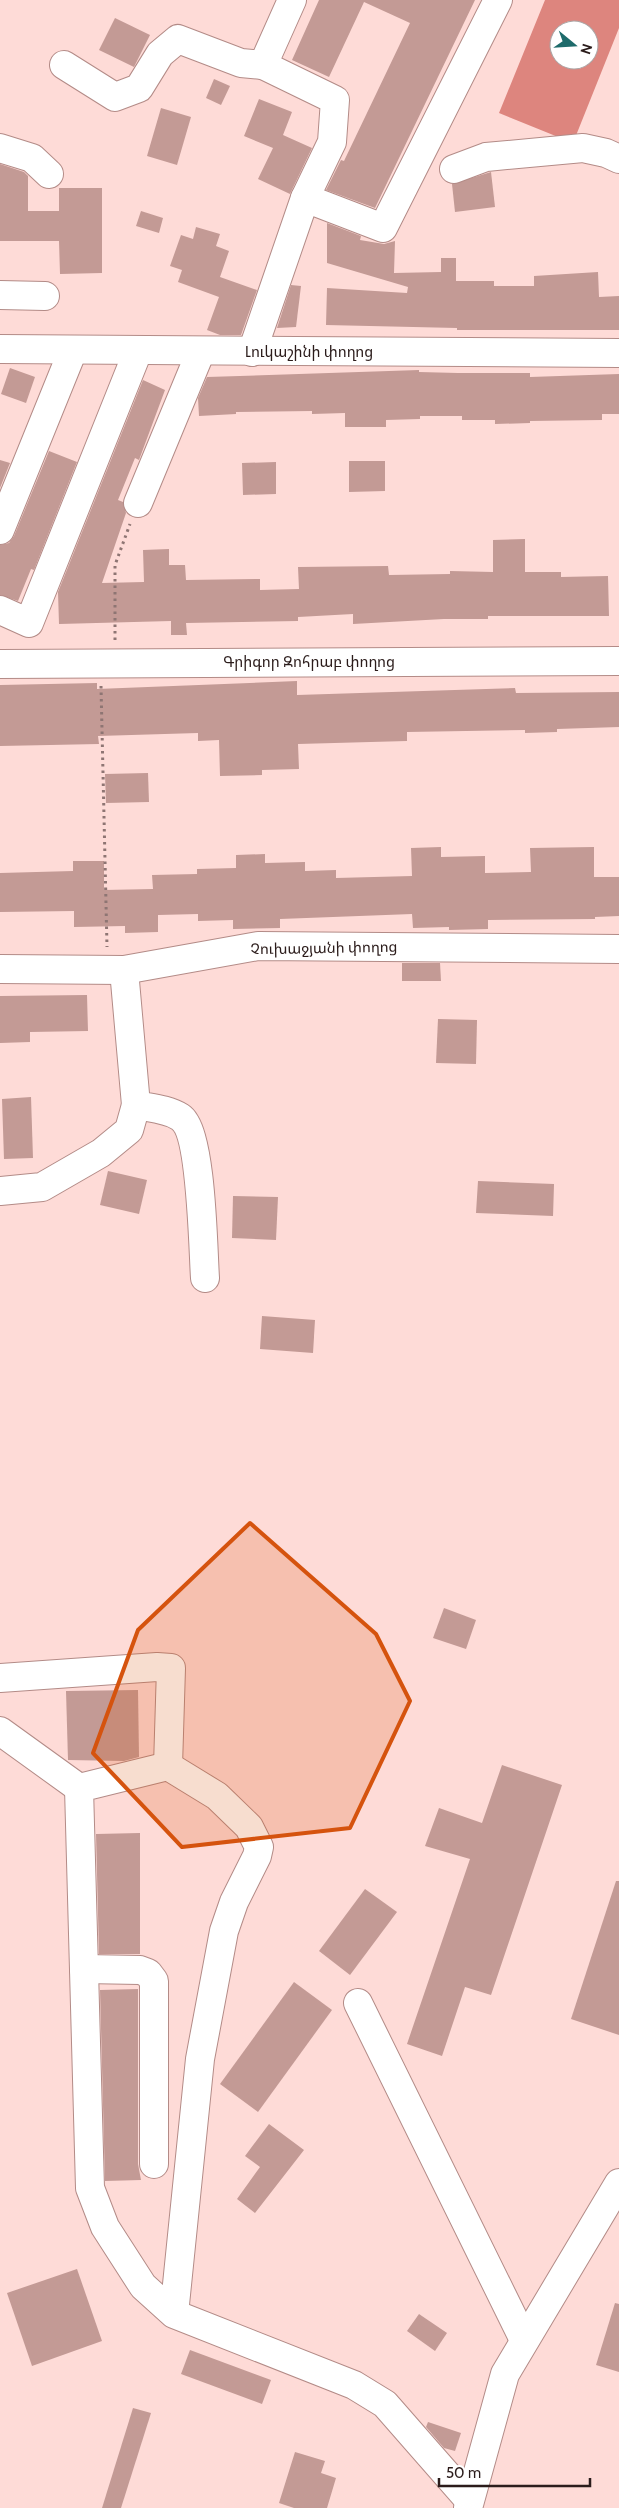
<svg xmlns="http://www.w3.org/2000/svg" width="619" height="2508" font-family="Cabin,'Noto Sans Armenian',sans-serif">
<rect width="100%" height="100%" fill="#fedbd7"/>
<path fill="#dd857e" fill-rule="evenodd" d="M 545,0 L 619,0 L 619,28 L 573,143 L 499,113 ZM 559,30 L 589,30 L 589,60 L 559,60 Z"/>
<g fill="#c39a95">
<path d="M 319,0 L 475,0 L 375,208 L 326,190 L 341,160 L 344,161 L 410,23 L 364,2 L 329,77 L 292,60 Z"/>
<path d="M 115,18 L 150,35 L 134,67 L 99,50 Z"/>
<path d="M 214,79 L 230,86 L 221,105 L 206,98 Z"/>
<path d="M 259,99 L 292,112 L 283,135 L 312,148 L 290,194 L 258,179 L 273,148 L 244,136 Z"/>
<path d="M 161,108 L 191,117 L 177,165 L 147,156 Z"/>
<path d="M 0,164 L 24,172 L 28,176 L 28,211 L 59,211 L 59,188 L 102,188 L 102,273 L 60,274 L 59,241 L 0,241 Z"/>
<path d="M 491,172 L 495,207 L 455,212 L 452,184 Z"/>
<path d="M 141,211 L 163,218 L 159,233 L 136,226 Z"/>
<path d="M 327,223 L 361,236 L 360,240 L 384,244 L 395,241 L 394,273 L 441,272 L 441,258 L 456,258 L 456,281 L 494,281 L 494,286 L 534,286 L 534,276 L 598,272 L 599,297 L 619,296 L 619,330 L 457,330 L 457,328 L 326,325 L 327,288 L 407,293 L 408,287 L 327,263 Z"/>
<path d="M 196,227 L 220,234 L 216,246 L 229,251 L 220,277 L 257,290 L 241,335 L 220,335 L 207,330 L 219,297 L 178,282 L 182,270 L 170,266 L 181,235 L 193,239 Z"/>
<path d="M 291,285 L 301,286 L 296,327 L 277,328 Z"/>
<path d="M 10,368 L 35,377 L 26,403 L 1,394 Z"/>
<path d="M 419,370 L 419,372 L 458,373 L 530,373 L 530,377 L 619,374 L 619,414 L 602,414 L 602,420 L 530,421 L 530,423 L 495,424 L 495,420 L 462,420 L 462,416 L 420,416 L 420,419 L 386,420 L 386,427 L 345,427 L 345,413 L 312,414 L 312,411 L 236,412 L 236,414 L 199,416 L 198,398 L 207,377 Z"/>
<path d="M 143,380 L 165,390 L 139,460 L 135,458 L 118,500 L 123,502 L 126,513 L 102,583 L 144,582 L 143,550 L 169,549 L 169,565 L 185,565 L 186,580 L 260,579 L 260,590 L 299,589 L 298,567 L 388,566 L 389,575 L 450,574 L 450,571 L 493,572 L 493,540 L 525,539 L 525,572 L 561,572 L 561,577 L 608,576 L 609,616 L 488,616 L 488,619 L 444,619 L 353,624 L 353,614 L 298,617 L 298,621 L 186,623 L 187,635 L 171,635 L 171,621 L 59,624 L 58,592 Z"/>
<path d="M 49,451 L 77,462 L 34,570 L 31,569 L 18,601 L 0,595 L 0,545 L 9,543 L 14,536 Z"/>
<path d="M 0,460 L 10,463 L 0,488 Z"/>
<path d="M 349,461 L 385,461 L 385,491 L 349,492 Z"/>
<path d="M 276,462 L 276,494 L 243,495 L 242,463 Z"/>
<path d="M 297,681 L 297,695 L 515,688 L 516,693 L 619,692 L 619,727 L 557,729 L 557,732 L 525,733 L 525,730 L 407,732 L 407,741 L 298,744 L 299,769 L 262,770 L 262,775 L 220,776 L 219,740 L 198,741 L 198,733 L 98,736 L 99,744 L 0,746 L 0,685 L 97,683 L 97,689 Z"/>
<path d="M 148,773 L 149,802 L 106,803 L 105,774 Z"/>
<path d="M 441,847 L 441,857 L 485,856 L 485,873 L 531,872 L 530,848 L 594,847 L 594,877 L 619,877 L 619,916 L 595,917 L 595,919 L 488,920 L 488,929 L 449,930 L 449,927 L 413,928 L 412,914 L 280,919 L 280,928 L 233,929 L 233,920 L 198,921 L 198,914 L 158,915 L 158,932 L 125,933 L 125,926 L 74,927 L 74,911 L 0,912 L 0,873 L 73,871 L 73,861 L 104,861 L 104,890 L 153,889 L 152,875 L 197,874 L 197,869 L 236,868 L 236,855 L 265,854 L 265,863 L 305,862 L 305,871 L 336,870 L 336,878 L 412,876 L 411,848 Z"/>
<path d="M 402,963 L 440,963 L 441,981 L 402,981 Z"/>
<path d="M 87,995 L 88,1031 L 30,1032 L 30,1042 L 0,1043 L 0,996 Z"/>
<path d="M 438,1019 L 477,1020 L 476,1064 L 436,1063 Z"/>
<path d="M 31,1097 L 33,1158 L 4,1159 L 2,1099 Z"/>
<path d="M 108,1171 L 147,1180 L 139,1214 L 100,1205 Z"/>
<path d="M 478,1181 L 554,1184 L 553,1216 L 476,1213 Z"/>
<path d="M 233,1196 L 278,1197 L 276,1240 L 232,1238 Z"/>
<path d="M 262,1316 L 315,1320 L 313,1353 L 260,1349 Z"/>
<path d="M 444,1608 L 476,1620 L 466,1649 L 433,1638 Z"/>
<path d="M 138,1690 L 139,1757 L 124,1761 L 68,1760 L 66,1691 Z"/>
<path d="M 502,1765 L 562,1785 L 491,1995 L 465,1987 L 442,2056 L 407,2044 L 470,1859 L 425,1846 L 439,1808 L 482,1823 Z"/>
<path d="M 140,1833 L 140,1954 L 99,1954 L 96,1834 Z"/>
<path d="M 616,1881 L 619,1881 L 619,2035 L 571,2019 Z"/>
<path d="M 365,1889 L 397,1912 L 350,1975 L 319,1951 Z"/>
<path d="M 294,1982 L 332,2010 L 258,2112 L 220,2084 Z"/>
<path d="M 138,1989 L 138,2164 L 141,2180 L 105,2181 L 100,1990 Z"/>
<path d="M 269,2124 L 304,2150 L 255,2213 L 237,2199 L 260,2167 L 245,2156 Z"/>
<path d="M 77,2269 L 102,2341 L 32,2366 L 7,2293 Z"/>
<path d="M 615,2303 L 619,2304 L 619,2372 L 596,2365 Z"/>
<path d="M 419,2314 L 447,2333 L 435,2351 L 407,2331 Z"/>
<path d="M 190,2350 L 271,2380 L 262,2404 L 181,2374 Z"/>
<path d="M 133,2408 L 151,2413 L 121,2508 L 102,2508 Z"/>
<path d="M 428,2422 L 461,2433 L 455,2451 L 444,2448 L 426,2427 Z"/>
<path d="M 295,2452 L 325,2461 L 321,2473 L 336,2478 L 327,2508 L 294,2508 L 279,2503 Z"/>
</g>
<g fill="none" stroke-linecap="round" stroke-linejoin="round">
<defs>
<g id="minor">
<path d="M 292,0 L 263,65 L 335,100 L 332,142 L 305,198"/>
<path d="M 64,65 L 115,97 L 139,88 L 160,54 L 178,39 L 241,63 L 263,65"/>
<path d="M 0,148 L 32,158 L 49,174"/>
<path d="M 454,169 L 486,157 L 583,148 L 606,153 L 619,159"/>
<path d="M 0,295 L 45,296"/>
<path d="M 0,349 L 619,353"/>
<path d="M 252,352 L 305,198 L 383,228 L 498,0"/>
<path d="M 138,503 L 201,351"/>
<path d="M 0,530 L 73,350"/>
<path d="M 0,610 L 29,623 L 138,351"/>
<path d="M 0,664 L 619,661"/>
<path d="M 0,969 L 124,970 L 258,946 L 619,949"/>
<path d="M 124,970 L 136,1105 C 150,1108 168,1109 180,1117 C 202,1131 203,1250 205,1278"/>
<path d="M 0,1191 L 42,1187 L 101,1153 L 129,1130 L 136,1105"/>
<path d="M 0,1678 L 157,1667 L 171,1668 L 168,1766"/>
<path d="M 0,1731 L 79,1788"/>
<path d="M 84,1969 L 140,1970 L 148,1973 L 154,1981 L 154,2164"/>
<path d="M 358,2003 L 524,2340"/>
<path d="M 174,2314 L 200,2059 L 224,1931 L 234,1902 L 257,1856 L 259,1847 L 249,1827 L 217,1796 L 168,1766 L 79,1788 L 90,2188 L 105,2227 L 143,2286 L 174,2314 L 354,2385 L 385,2404 L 469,2500"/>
<path d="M 468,2508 L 505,2374 L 619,2183"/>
</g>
</defs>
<use href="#minor" stroke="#b38b87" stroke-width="30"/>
<g stroke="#8e7573" stroke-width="3" stroke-dasharray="2.5 4" stroke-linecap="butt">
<path d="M 115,640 L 115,565 L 130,524"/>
<path d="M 101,686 L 107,947"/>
</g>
<use href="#minor" stroke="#fff" stroke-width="28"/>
</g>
<path fill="#d5530e" fill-opacity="0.2" stroke="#d5530e" stroke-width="4" stroke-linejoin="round" d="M 250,1523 L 376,1634 L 410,1701 L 350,1828 L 182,1847 L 93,1753 L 138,1630 Z"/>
<g text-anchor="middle" stroke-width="4" stroke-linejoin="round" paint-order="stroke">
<g font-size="15" fill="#2b1c1b" stroke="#fff">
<text x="309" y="357">Լուկաշինի փողոց</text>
<text x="309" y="667">Գրիգոր Զոհրաբ փողոց</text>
<text transform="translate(324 948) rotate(-1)" y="5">Չուխաջյանի փողոց</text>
</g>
</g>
<g transform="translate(574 45) rotate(108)"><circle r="24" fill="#ffffff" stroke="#aaa4a4"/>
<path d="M0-4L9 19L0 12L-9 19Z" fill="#1e6b6b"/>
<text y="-8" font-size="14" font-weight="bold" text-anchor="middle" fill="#2b1c1b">N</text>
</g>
<path d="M439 2478v8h151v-8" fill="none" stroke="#2b1c1b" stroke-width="2.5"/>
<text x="446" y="2478" font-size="15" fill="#2b1c1b" stroke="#ffffff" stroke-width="4" paint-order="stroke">50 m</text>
</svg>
